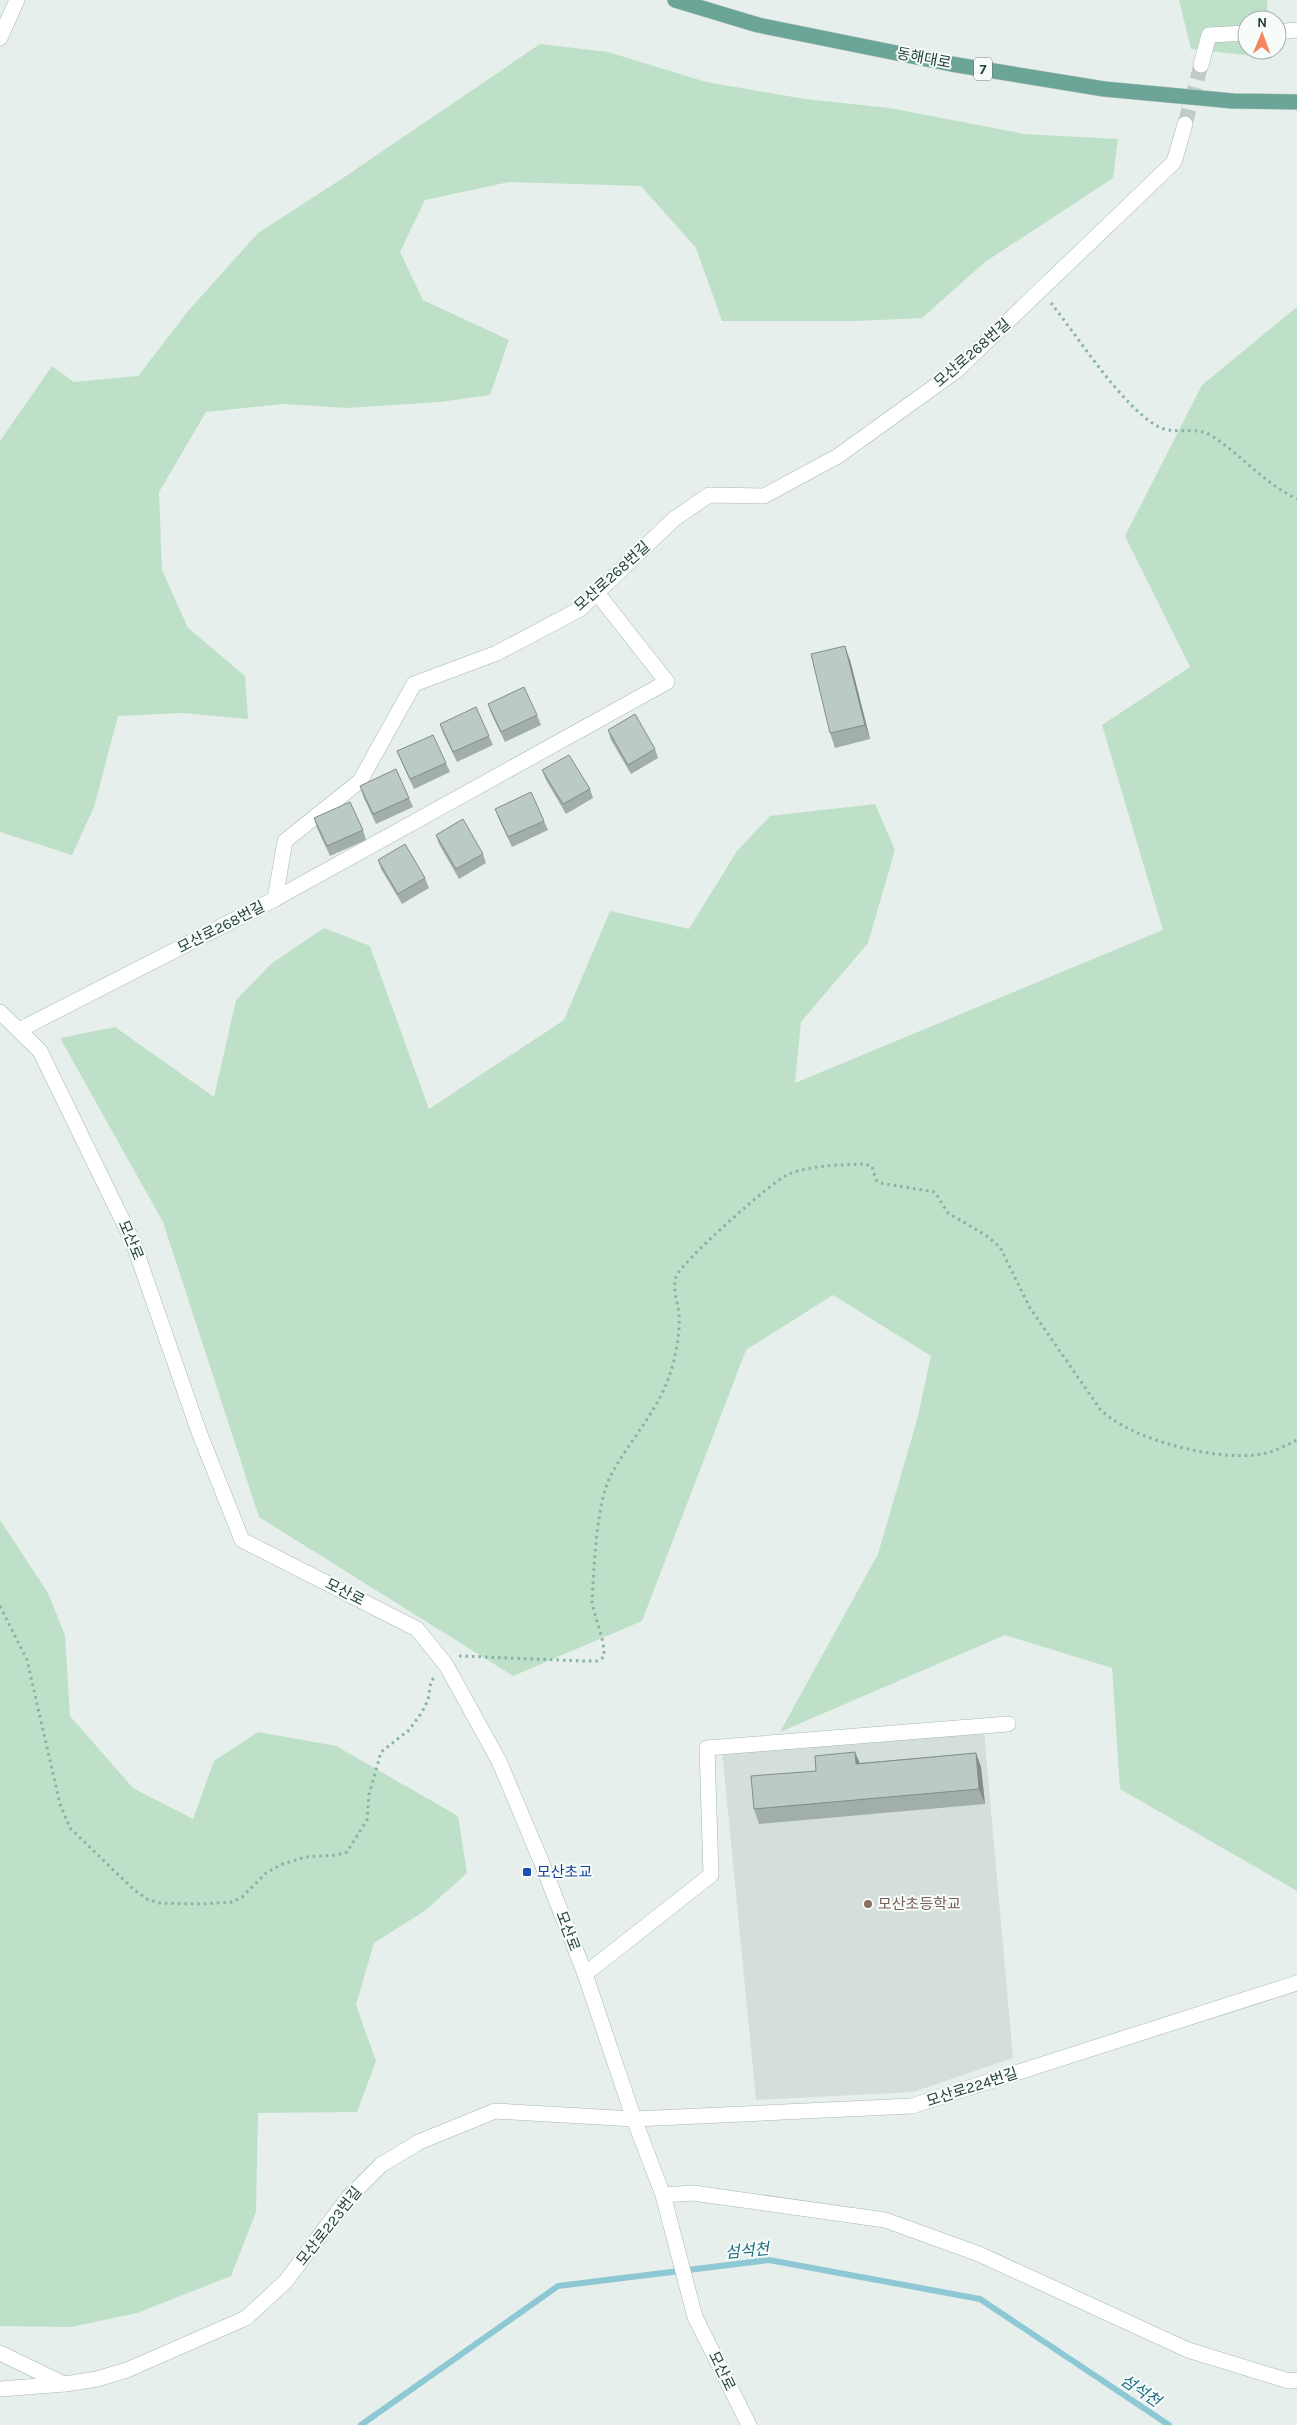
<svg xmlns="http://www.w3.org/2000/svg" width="1297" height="2425" font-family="Karla,'Noto Sans KR',sans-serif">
<rect width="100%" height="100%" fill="#e6efeb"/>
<path fill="#d4dfda" d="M 984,1731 L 1013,2058 L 913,2092 L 756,2100 L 722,1750 Z"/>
<g fill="#bfe0c8">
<path d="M 1179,0 L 1267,0 L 1268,20 L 1247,20 L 1247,50 L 1271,50 L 1271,58 L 1191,49 Z"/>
<path d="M 540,44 L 608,52 L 706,82 L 805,99 L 890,108 L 1024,134 L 1118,139 L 1113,178 L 985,262 L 922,318 L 858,321 L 722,321 L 696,248 L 641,186 L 509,182 L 425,200 L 400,252 L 423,300 L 509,340 L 490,395 L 440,402 L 346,408 L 284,404 L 206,412 L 159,492 L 162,570 L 188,628 L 245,676 L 248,719 L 182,713 L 118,716 L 94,807 L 72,855 L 0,832 L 0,441 L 52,366 L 74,382 L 138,376 L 189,310 L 258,233 L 340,180 Z"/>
<path d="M 1297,307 L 1297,1891 L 1120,1789 L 1112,1668 L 1005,1635 L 780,1732 L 878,1554 L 917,1420 L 931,1356 L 833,1295 L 746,1350 L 642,1621 L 513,1676 L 259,1517 L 163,1222 L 60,1038 L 115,1027 L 214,1097 L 236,1000 L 271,964 L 324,928 L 370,946 L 429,1109 L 564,1020 L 610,911 L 689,929 L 737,851 L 770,816 L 875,804 L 895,850 L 868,943 L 801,1022 L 795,1083 L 1163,930 L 1102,725 L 1190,667 L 1125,536 L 1202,385 Z"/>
<path d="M 0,1520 L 48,1593 L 65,1635 L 70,1716 L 133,1788 L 193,1819 L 214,1761 L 258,1732 L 336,1746 L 458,1816 L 467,1873 L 426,1910 L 374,1943 L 356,2005 L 376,2061 L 357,2112 L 258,2113 L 256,2212 L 231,2276 L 137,2313 L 71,2327 L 0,2326 Z"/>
</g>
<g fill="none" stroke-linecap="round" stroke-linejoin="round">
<path stroke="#8dc8d4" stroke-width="6" d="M 361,2425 L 558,2286 L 769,2260 L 980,2299 L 1169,2425"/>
<path stroke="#bfccc8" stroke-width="15" stroke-dasharray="15 8" stroke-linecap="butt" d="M 1185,124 L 1201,65"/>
<defs>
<g id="minor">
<path d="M 1277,32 L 1297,30"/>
<path d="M 0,38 L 17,0"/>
<path d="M 1201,65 L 1209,35 L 1247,33"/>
<path d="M 275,899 L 667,682 L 597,593"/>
<path d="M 0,1012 L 40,1051 L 133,1242 L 199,1432 L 242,1540 L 417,1629 L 446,1665 L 499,1761 L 541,1861 L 585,1974 L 634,2119 L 663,2195 L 695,2317 L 749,2425"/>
<path d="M 19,1030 L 275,899 L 285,841 L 360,781 L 414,684 L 497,653 L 580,609 L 674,519 L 709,495 L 764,496 L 838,456 L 956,371 L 1174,162 L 1185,124"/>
<path d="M 585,1974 L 711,1875 L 707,1748 L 1008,1724"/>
<path d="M 663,2195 L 693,2193 L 885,2220 L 979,2254 L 1188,2350 L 1289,2381 L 1297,2380"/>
<path d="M 0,2353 L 64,2384"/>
<path d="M 0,2389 L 65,2384 L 97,2379 L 127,2370 L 246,2318 L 286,2281 L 348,2198 L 381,2165 L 419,2142 L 495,2111 L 634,2119 L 912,2106 L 1297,1983"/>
</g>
<path id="major" d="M 675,0 L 758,25 L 951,64 L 1104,89 L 1233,101 L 1297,102"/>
</defs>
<use href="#minor" stroke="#a8b8b2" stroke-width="16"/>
<use href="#major" stroke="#c2cac8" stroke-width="16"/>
<g stroke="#86b3a6" stroke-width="3" stroke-dasharray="2.5 4" stroke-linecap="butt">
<path d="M 1051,303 C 1078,337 1121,405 1157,426 C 1174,436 1195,425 1212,436 C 1243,456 1261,481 1297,499"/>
<path d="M 0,1606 L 27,1660 L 60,1804 L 70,1828 L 133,1889 L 147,1899 L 159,1903 L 202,1904 L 232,1902 L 242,1897 L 266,1873 L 280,1865 L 305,1857 L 337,1855 L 347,1852 L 367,1820 L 369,1795 L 381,1752 L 409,1730 L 422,1712 L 428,1700 L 431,1681 L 434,1678"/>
<path d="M 459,1656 L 585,1661 L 597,1661 L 604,1657 C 605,1639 595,1620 592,1602 C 594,1569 596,1503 611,1475 C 629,1441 658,1411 670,1374 C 676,1356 680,1334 679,1315 C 678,1302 672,1290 676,1277 C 680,1263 773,1180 789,1174 C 812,1165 840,1165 864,1164 L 872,1166 L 876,1180 L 880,1183 L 935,1192 L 948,1213 L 987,1236 L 1000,1247 L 1030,1308 L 1100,1409 C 1130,1440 1219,1462 1262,1454 C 1274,1452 1286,1445 1297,1440"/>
</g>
<use href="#minor" stroke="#fff" stroke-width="15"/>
<use href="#major" stroke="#6aa597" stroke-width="15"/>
</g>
<g fill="#a1aea9">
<path d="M 850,660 L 870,739 L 835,748 L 830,733 Z"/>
<path d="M 488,704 L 537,715 L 541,725 L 505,742 L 491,713 Z"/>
<path d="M 440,724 L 489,736 L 493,745 L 457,762 L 443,733 Z"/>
<path d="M 608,730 L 655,749 L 658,758 L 631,774 L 611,740 Z"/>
<path d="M 397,751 L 446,763 L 450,772 L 414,789 L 401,761 Z"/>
<path d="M 542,770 L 590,789 L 593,798 L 566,814 L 546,780 Z"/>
<path d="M 360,786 L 409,798 L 413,807 L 376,824 L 363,796 Z"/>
<path d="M 495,809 L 544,821 L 548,830 L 512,847 L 499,819 Z"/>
<path d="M 314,818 L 363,830 L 366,840 L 330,856 L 317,828 Z"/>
<path d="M 436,835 L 483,854 L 486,863 L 459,879 L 439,844 Z"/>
<path d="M 378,860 L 425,878 L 429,888 L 402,904 L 381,869 Z"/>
<path d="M 976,1753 L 981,1767 L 985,1804 L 759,1824 L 754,1809 L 816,1771 L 859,1763 Z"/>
</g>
<g fill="#838d89">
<path d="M 845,646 L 850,660 L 870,739 L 865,725 Z"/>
<path d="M 855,1752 L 861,1766 L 856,1764 Z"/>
<path d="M 976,1753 L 981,1767 L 985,1804 L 979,1789 Z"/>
</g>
<g fill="#bbcac4" stroke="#838d89">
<path d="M 845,646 L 865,725 L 830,733 L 811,654 Z"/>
<path d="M 524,687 L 537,715 L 501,732 L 488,704 Z"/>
<path d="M 476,707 L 489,736 L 453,752 L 440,724 Z"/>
<path d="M 635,714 L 655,749 L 628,765 L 608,730 Z"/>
<path d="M 433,735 L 446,763 L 410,779 L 397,751 Z"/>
<path d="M 569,755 L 590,789 L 563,804 L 542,770 Z"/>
<path d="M 396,769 L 409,798 L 373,814 L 360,786 Z"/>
<path d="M 531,792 L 544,821 L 508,837 L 495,809 Z"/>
<path d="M 350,802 L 363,830 L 327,846 L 314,818 Z"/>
<path d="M 463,819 L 483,854 L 456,869 L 436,835 Z"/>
<path d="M 405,844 L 425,878 L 398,894 L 378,860 Z"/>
<path d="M 855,1752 L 856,1764 L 976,1753 L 979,1789 L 754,1809 L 751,1776 L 816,1771 L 815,1756 Z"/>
</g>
<rect fill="#1a4fb4" stroke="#f7fbf9" stroke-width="2" x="522" y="1867" width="10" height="10" rx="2.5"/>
<circle fill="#8d6e63" stroke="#f7fbf9" stroke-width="2" cx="868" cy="1904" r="5"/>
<g text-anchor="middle" stroke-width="4" stroke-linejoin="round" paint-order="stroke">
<rect fill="#f7fbf9" stroke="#637a73" stroke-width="1" x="974" y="57.5" width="18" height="23" rx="4"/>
<g font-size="14" font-weight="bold" fill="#24423a">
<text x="983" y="74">7</text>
</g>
<g font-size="15" fill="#24423a" stroke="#f7fbf9">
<text transform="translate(924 58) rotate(11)" y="5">동해대로</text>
<text transform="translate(972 353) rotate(-41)" y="5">모산로268번길</text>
<text transform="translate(612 576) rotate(-42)" y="5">모산로268번길</text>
<text transform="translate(221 927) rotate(-27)" y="5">모산로268번길</text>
<text transform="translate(131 1240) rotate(67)" y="5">모산로</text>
<text transform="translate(345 1592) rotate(27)" y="5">모산로</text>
<text transform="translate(568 1931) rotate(69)" y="5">모산로</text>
<text transform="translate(972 2087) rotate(-18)" y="5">모산로224번길</text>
<text transform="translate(329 2226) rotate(-52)" y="5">모산로223번길</text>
<text transform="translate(722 2371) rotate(64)" y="5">모산로</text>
</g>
<g font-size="15" fill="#164399" stroke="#f7fbf9" text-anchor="start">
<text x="537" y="1877">모산초교</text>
</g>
<g font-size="15" fill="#785e54" stroke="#f7fbf9" text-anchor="start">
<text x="878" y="1909">모산초등학교</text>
</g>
<g font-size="16" font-style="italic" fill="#1c6d80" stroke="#f7fbf9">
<text transform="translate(747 2250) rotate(-5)" y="6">섬석천</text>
<text transform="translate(1141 2390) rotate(34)" y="6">섬석천</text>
</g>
</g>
<g transform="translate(1262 35) rotate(1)"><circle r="24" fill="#f7fbf9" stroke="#a3b1ad"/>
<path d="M0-4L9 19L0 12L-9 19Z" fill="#f4865e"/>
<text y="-8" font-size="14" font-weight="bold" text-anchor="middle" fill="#24423a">N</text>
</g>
</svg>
